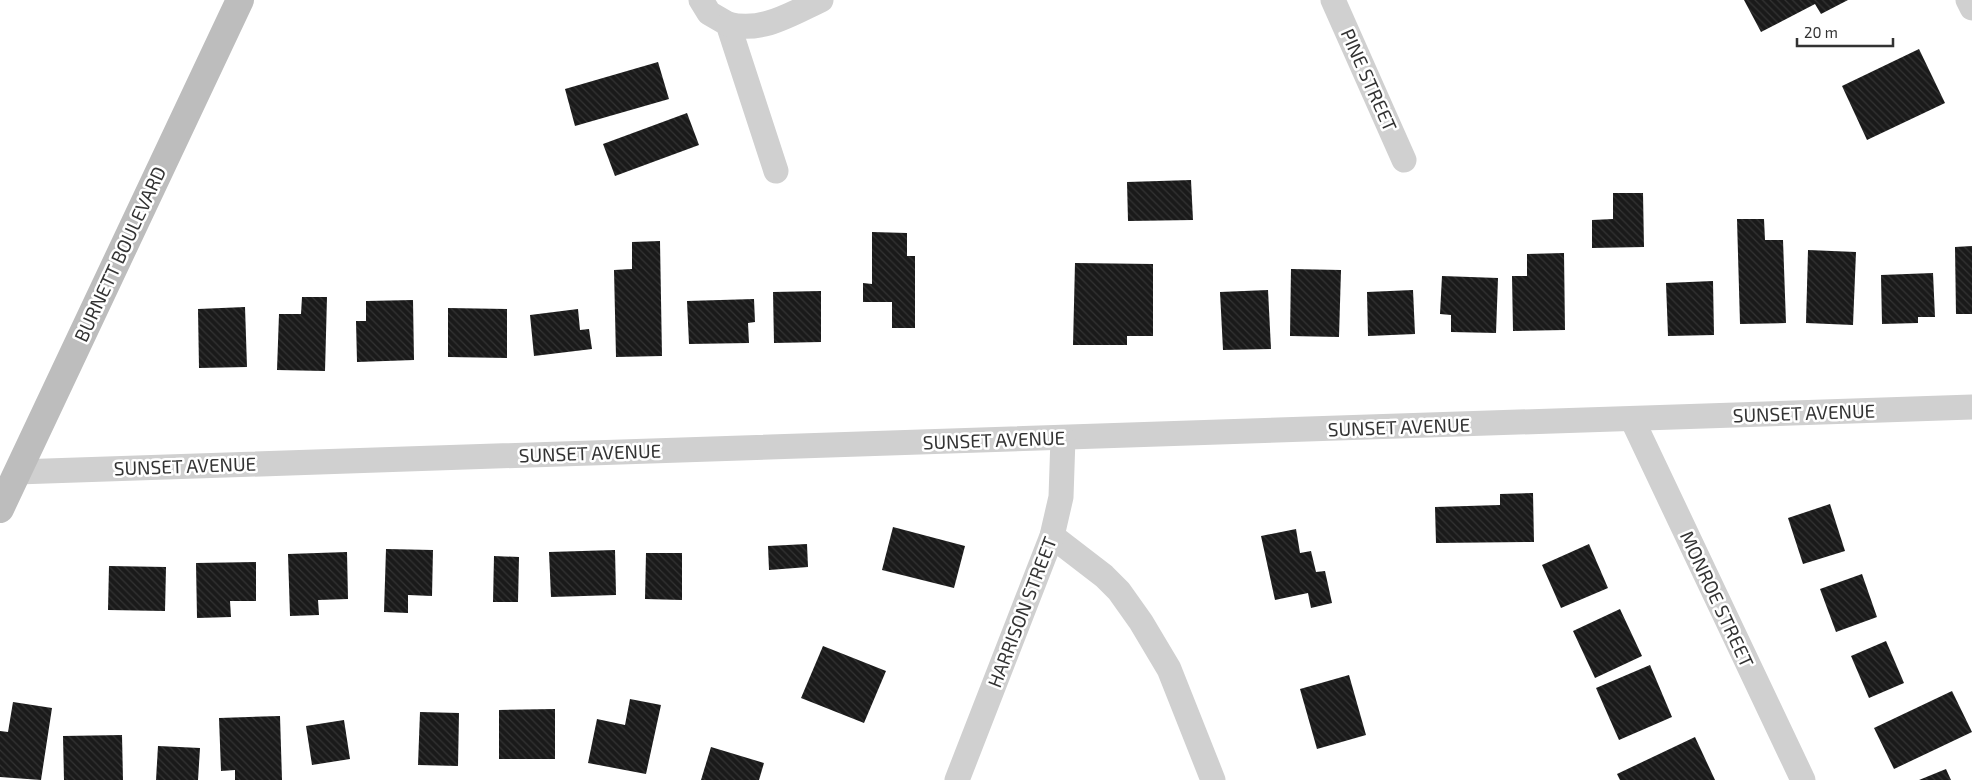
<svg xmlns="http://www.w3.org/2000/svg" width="1972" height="780" font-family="'Exo 2',sans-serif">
<defs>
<pattern id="building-back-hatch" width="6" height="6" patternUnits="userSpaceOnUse" patternTransform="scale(1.25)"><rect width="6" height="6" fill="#1a1a1a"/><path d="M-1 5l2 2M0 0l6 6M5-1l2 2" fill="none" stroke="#333"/></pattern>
</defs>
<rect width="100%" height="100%" fill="#fff"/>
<g fill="url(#building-back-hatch)">
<path d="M 1744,0 L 1848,0 L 1821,14 L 1815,4 L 1761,32 Z"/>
<path d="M 1919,49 L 1945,103 L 1867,140 L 1842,86 Z"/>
<path d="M 658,62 L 669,99 L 575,126 L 565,89 Z"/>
<path d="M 687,113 L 699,145 L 615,176 L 603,144 Z"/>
<path d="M 1191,180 L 1193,220 L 1128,221 L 1127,182 Z"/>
<path d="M 1613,193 L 1643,193 L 1644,247 L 1592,248 L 1592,220 L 1613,219 Z"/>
<path d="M 1737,219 L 1764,219 L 1765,240 L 1783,240 L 1786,323 L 1740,324 Z"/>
<path d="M 872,232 L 907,233 L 907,256 L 915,256 L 915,328 L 892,328 L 892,302 L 863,302 L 863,283 L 872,284 Z"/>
<path d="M 660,241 L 662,356 L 616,357 L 614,270 L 632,269 L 632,242 Z"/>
<path d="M 1972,246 L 1972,314 L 1956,314 L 1955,247 Z"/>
<path d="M 1808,250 L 1856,252 L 1853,325 L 1806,323 Z"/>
<path d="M 1564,253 L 1565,330 L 1513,331 L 1512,276 L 1527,276 L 1527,254 Z"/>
<path d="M 1075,263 L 1153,264 L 1153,336 L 1127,336 L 1127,345 L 1073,345 Z"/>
<path d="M 1291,269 L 1341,270 L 1339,337 L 1290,336 Z"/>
<path d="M 1933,273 L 1935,317 L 1918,317 L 1918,323 L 1882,324 L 1881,275 Z"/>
<path d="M 1442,276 L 1498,278 L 1496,333 L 1451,332 L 1451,315 L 1440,314 Z"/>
<path d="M 1713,281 L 1714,335 L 1668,336 L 1666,283 Z"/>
<path d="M 1268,290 L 1271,349 L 1223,350 L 1220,292 Z"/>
<path d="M 1413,290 L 1415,334 L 1368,336 L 1367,292 Z"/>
<path d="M 821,291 L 821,342 L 774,343 L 773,292 Z"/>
<path d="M 302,297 L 327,297 L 325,371 L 277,370 L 279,314 L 301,314 Z"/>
<path d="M 754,299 L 755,322 L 748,323 L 749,343 L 689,344 L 687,301 Z"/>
<path d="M 413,300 L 414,360 L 357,362 L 356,321 L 366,321 L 366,301 Z"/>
<path d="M 245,307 L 247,367 L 199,368 L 198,309 Z"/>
<path d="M 448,308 L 507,309 L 507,358 L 448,357 Z"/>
<path d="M 578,309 L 580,330 L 589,329 L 592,349 L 534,356 L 530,315 Z"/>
<path d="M 1533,493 L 1534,542 L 1436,543 L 1435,507 L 1500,505 L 1500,494 Z"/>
<path d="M 1830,504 L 1845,551 L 1803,564 L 1788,518 Z"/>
<path d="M 893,527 L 965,546 L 954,588 L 882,570 Z"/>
<path d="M 1296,529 L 1300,553 L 1311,551 L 1316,572 L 1325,571 L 1332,603 L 1311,608 L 1308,593 L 1275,600 L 1261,536 Z"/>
<path d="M 807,544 L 808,567 L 769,570 L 768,546 Z"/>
<path d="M 1589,544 L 1608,588 L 1561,608 L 1542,565 Z"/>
<path d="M 386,549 L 433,550 L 432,596 L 408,595 L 408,613 L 384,612 Z"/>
<path d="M 615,550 L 616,595 L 551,597 L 549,552 Z"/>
<path d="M 347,552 L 348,599 L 318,600 L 319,615 L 290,616 L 288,554 Z"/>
<path d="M 646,553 L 682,553 L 682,600 L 645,599 Z"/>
<path d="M 494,556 L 519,557 L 518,602 L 493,602 Z"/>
<path d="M 256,562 L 256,601 L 230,601 L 231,617 L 197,618 L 196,563 Z"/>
<path d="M 109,566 L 166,567 L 165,611 L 108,610 Z"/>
<path d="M 1862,574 L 1877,617 L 1836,632 L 1820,589 Z"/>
<path d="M 1620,609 L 1642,656 L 1595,678 L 1573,631 Z"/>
<path d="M 1886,641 L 1904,683 L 1869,698 L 1851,656 Z"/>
<path d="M 823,646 L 886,671 L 864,723 L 801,698 Z"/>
<path d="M 1650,665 L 1672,717 L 1619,740 L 1596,688 Z"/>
<path d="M 1349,675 L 1366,735 L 1317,749 L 1300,689 Z"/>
<path d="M 1952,691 L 1972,732 L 1894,769 L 1874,728 Z"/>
<path d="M 630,699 L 661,705 L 646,774 L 588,763 L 597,719 L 625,725 Z"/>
<path d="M 13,702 L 52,708 L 41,780 L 0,777 L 0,731 L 8,732 Z"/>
<path d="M 555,709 L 555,759 L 499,759 L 499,710 Z"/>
<path d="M 420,712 L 459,713 L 458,766 L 418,765 Z"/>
<path d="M 280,716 L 282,780 L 235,780 L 235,770 L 221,771 L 219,718 Z"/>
<path d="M 344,720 L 350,759 L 312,765 L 306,726 Z"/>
<path d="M 122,735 L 123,780 L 64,780 L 63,736 Z"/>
<path d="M 1695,737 L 1715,780 L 1620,780 L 1617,774 Z"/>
<path d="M 158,746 L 200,748 L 198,780 L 156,780 Z"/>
<path d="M 711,747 L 764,763 L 759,780 L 701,780 Z"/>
<path d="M 1946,769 L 1951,780 L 1919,780 Z"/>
</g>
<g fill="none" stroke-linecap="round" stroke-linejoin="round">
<g stroke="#d0d0d0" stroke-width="25">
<path d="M 701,0 L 709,13 L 728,24 L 776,171"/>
<path d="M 1333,0 L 1404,160"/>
<path d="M 1968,0 L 1972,8"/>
<path d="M 728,24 C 762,33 791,14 821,0"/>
<path d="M 1632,419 L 1803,780"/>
<path d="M 17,472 L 1972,407"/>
<path d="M 1052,536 L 1104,576 L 1119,591 L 1141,622 L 1169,669 L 1213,780"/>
<path d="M 957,780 L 1052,536 L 1061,497 L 1063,438"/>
</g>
<path stroke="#bdbdbd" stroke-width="28" d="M 0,509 L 240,0"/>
</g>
<g text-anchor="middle" stroke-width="5" stroke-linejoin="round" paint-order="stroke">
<g font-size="19" fill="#333" stroke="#fff">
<text transform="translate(1369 80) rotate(66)" y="7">PINE STREET</text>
<text transform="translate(120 254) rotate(-65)" y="7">BURNETT BOULEVARD</text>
<text transform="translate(1804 413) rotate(-2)" y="7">SUNSET AVENUE</text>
<text transform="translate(1399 427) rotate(-2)" y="7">SUNSET AVENUE</text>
<text transform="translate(994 440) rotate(-2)" y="7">SUNSET AVENUE</text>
<text transform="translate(590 453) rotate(-2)" y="7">SUNSET AVENUE</text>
<text transform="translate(185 466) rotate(-2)" y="7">SUNSET AVENUE</text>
<text transform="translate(1717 599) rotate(65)" y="7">MONROE STREET</text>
<text transform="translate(1022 612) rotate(-69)" y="7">HARRISON STREET</text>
</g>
</g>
<path d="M1797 38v8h96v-8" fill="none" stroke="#333333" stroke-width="2.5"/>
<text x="1804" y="38" font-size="15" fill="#333333" stroke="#ffffff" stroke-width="4" paint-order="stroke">20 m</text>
</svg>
